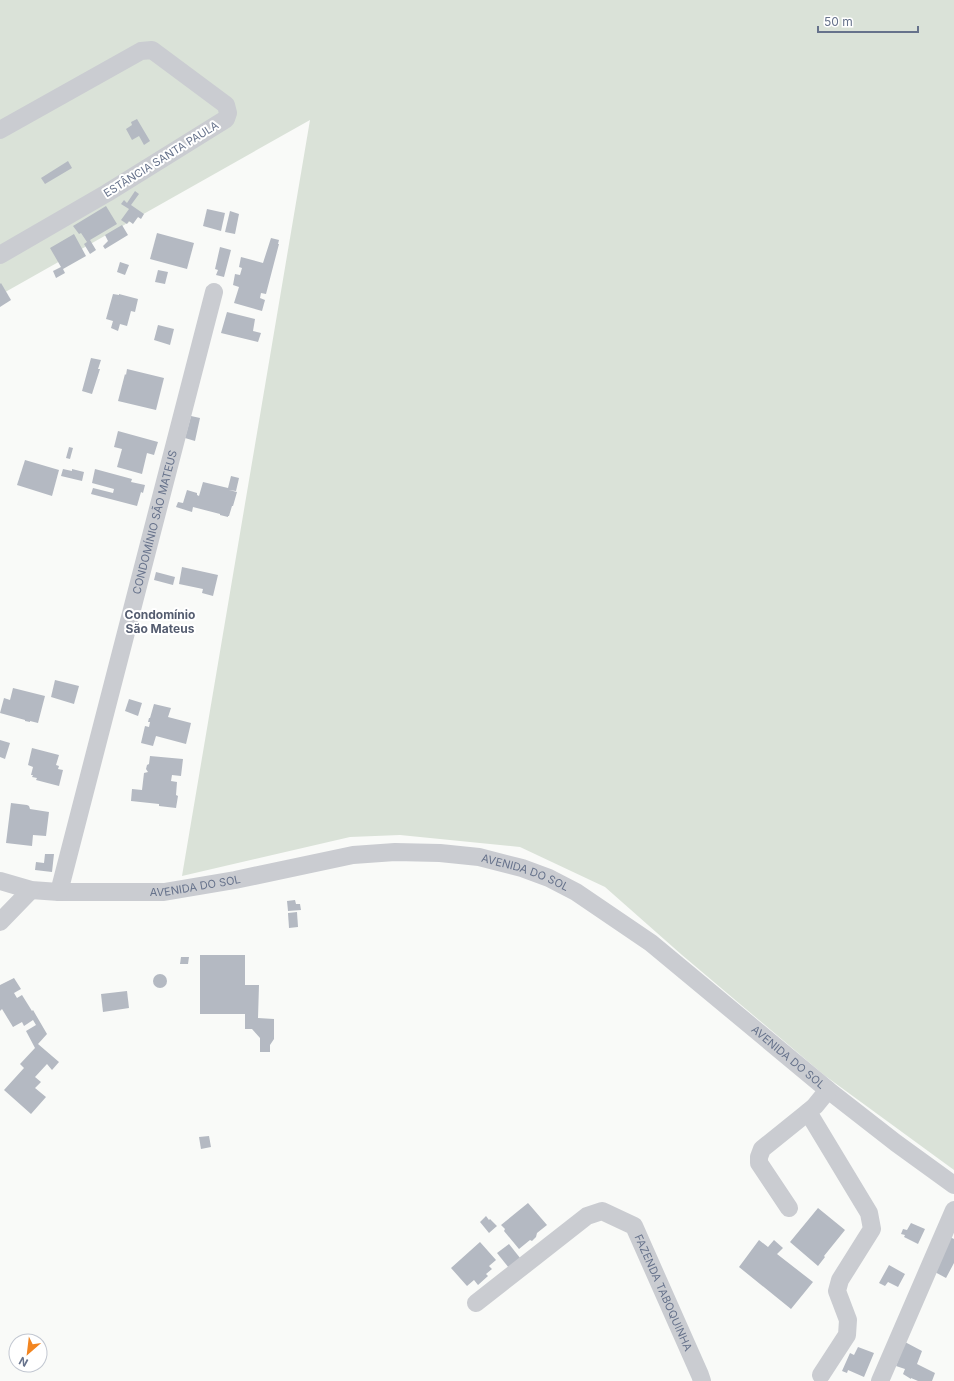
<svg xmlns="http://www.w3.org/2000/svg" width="954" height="1381" font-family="Inter,sans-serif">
<rect width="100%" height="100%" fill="#f9faf8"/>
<path fill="#dae2d8" d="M 0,0 L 954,0 L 954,1170 L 824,1075 L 682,955 L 605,887 L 520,847 L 400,835 L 350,837 L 182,876 L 310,120 L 0,295 Z"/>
<g fill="#b4b9c2">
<path d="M 137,119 L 150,141 L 144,145 L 139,136 L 132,140 L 126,129 L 132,125 L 131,122 Z"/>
<path d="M 68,161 L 72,168 L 45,184 L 41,178 Z"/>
<path d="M 135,191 L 139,194 L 131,205 L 144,214 L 141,219 L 138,217 L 133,224 L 129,221 L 127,224 L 121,220 L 129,209 L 121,204 L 124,200 L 127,203 Z"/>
<path d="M 106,206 L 117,224 L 90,240 L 96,250 L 90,254 L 84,244 L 87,242 L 81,233 L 79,234 L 73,226 Z"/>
<path d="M 207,209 L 225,213 L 221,231 L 203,226 Z"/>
<path d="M 230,211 L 239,214 L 235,234 L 225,232 Z"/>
<path d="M 122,225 L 128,235 L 105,249 L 103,246 L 108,241 L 105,235 Z"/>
<path d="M 157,233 L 194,243 L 187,269 L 150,259 Z"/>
<path d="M 74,234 L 86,256 L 63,269 L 65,273 L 56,278 L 53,271 L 61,267 L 50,248 Z"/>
<path d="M 271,238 L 279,240 L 278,244 L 279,244 L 266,294 L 261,293 L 260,298 L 265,300 L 262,311 L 234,303 L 239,287 L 233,285 L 235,274 L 240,275 L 242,268 L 239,267 L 241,257 L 263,263 Z"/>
<path d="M 220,247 L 231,250 L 224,277 L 216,275 L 218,270 L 215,269 Z"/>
<path d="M 120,262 L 129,265 L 125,275 L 117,272 Z"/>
<path d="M 158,270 L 168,272 L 165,284 L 155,282 Z"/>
<path d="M 1,283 L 11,300 L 0,307 L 0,284 Z"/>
<path d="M 113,294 L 119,295 L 119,294 L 138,299 L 135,312 L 131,311 L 127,326 L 120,324 L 118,331 L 111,328 L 113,321 L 106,319 Z"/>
<path d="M 227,312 L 255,319 L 253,331 L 261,333 L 258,342 L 221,333 Z"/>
<path d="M 158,325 L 174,329 L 170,345 L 154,340 Z"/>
<path d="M 91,358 L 101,360 L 98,369 L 100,369 L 92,394 L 82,391 Z"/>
<path d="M 127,369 L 164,378 L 156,410 L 118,401 L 125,374 L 126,375 Z"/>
<path d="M 191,416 L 200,418 L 195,441 L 185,438 Z"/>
<path d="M 118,431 L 158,442 L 154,455 L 147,453 L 142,474 L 117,467 L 122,449 L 114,447 Z"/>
<path d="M 69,447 L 73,448 L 70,459 L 66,458 Z"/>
<path d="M 25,460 L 59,470 L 52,496 L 17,485 Z"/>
<path d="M 63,469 L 72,471 L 72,469 L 84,472 L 82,481 L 61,476 Z"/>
<path d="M 95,469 L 132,479 L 131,482 L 145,485 L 143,493 L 141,492 L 137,506 L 91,494 L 93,488 L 113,493 L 114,489 L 92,483 Z"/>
<path d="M 231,476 L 239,478 L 236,491 L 229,490 L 237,492 L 233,506 L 232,506 L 229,516 L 228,516 L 228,517 L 220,515 L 220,514 L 193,507 L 192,512 L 176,507 L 178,502 L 183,503 L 187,490 L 197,493 L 197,495 L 199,496 L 203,482 L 228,488 Z"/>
<path d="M 182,567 L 218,575 L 213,596 L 202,593 L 203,589 L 179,584 Z"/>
<path d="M 156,572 L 175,577 L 173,585 L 154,580 Z"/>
<path d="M 55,680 L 79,686 L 74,704 L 51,697 Z"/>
<path d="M 13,688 L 45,696 L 38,723 L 30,721 L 30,722 L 25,721 L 25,720 L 0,713 L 4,698 L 10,700 Z"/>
<path d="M 129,699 L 142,703 L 138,716 L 125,711 Z"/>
<path d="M 154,704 L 171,708 L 168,717 L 191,723 L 186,744 L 156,736 L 153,746 L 141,743 L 145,726 L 149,727 L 150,722 L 148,722 L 149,718 L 150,718 Z"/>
<path d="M 0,740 L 10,743 L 5,759 L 0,757 Z"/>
<path d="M 32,748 L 59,755 L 56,765 L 59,766 L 58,769 L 63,770 L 59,786 L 36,780 L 37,778 L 32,777 L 33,775 L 31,775 L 33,767 L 28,765 Z"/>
<path d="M 150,756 L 183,759 L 181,776 L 172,775 L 171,781 L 177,782 L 176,795 L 178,796 L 176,808 L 159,806 L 159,804 L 131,801 L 132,789 L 142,790 L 144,773 L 148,772 L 146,769 L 147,765 L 149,764 Z"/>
<path d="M 11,803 L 27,805 L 29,806 L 30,809 L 49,812 L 46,836 L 33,835 L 32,846 L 6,843 Z"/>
<path d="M 45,854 L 54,854 L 52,872 L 35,870 L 36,862 L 44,863 Z"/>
<path d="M 295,900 L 296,904 L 300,904 L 301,910 L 288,911 L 287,901 Z"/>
<path d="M 297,912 L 298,927 L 289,928 L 288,913 Z"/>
<path d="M 200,955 L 245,955 L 245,985 L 259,985 L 258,1018 L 274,1019 L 274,1039 L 270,1045 L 270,1052 L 260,1052 L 260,1038 L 252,1029 L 245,1029 L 245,1014 L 200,1014 Z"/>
<path d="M 181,957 L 189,957 L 188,964 L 180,964 Z"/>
<circle cx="160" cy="981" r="7"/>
<path d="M 14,978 L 21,989 L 14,993 L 17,998 L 22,995 L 32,1011 L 33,1010 L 47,1034 L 38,1044 L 59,1062 L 52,1070 L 47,1064 L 35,1077 L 41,1082 L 35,1088 L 46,1097 L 31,1114 L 4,1090 L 24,1068 L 20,1064 L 35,1048 L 26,1031 L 36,1025 L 33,1020 L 24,1026 L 22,1022 L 13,1027 L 2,1009 L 0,1011 L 0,985 Z"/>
<path d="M 127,991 L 129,1008 L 103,1012 L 101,994 Z"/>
<path d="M 209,1136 L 211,1147 L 201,1149 L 199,1137 Z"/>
<path d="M 528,1203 L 547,1225 L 537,1233 L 536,1237 L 532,1241 L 530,1240 L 519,1249 L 504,1231 L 505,1229 L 501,1225 Z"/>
<path d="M 818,1208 L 845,1230 L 824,1256 L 825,1257 L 818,1266 L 790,1242 Z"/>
<path d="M 486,1216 L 489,1220 L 490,1219 L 497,1226 L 489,1233 L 480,1222 Z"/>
<path d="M 911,1223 L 925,1229 L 918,1244 L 904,1237 L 905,1235 L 901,1234 L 903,1229 L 907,1230 Z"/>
<path d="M 950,1237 L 954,1239 L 954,1263 L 946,1278 L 933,1271 Z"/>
<path d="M 759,1240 L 768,1247 L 774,1240 L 783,1248 L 777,1254 L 813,1282 L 791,1309 L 739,1267 Z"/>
<path d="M 480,1242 L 496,1260 L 489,1266 L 492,1269 L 486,1274 L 488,1276 L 478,1285 L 474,1280 L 467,1286 L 451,1268 Z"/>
<path d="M 509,1244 L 524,1263 L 513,1273 L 497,1253 Z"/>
<path d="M 889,1265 L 905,1274 L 898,1287 L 888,1282 L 885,1286 L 879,1283 Z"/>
<path d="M 905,1342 L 922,1351 L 917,1364 L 935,1373 L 932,1381 L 918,1381 L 911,1378 L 911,1379 L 903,1374 L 905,1369 L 896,1366 Z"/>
<path d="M 858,1347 L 874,1353 L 864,1377 L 848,1370 L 847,1373 L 842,1371 L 850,1353 L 854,1355 Z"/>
</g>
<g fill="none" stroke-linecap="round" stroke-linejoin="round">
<g stroke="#caccd1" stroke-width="18">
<path d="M 0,130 L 141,51 L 152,50 L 226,105 L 228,113 L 226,119 L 107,193 L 0,255"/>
<path id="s1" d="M 0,881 L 31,890 L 59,892 L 164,892 L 235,880 L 353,855 L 395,852 L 440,853 L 479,857 L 522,868 L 549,878 L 576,892 L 651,943 L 828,1090 L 896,1143 L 954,1185"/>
<path id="s2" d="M 59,892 L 214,292"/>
<path d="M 0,922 L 31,890"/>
<path d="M 789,1208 L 759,1163 L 759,1157 L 762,1149 L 808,1112"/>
<path id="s3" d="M 476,1303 L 587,1216 L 602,1211 L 634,1226 L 700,1375 L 702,1381"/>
<path d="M 821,1375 L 847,1335 L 848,1320 L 837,1291 L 840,1280 L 872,1229 L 869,1213 L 808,1112 L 815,1106 L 828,1090"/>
<path d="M 880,1381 L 954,1210"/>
</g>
</g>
<g text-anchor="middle" stroke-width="4" stroke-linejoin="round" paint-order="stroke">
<g font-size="11" fill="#66728b" stroke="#fff">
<text transform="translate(161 159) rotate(-32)" y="4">ESTÂNCIA SANTA PAULA</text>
<text dy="4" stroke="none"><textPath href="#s2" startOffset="382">CONDOMÍNIO SÃO MATEUS</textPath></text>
<text dy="4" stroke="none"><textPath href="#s1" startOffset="533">AVENIDA DO SOL</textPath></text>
<text dy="4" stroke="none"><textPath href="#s1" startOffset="197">AVENIDA DO SOL</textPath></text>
<text dy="4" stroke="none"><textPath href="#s1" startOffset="857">AVENIDA DO SOL</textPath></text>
<text dy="4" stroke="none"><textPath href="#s3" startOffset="265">FAZENDA TABOQUINHA</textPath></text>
</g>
<g font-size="12" font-weight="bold" fill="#555d70" stroke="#fff">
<text x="160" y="619">Condomínio<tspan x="160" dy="14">São Mateus</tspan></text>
</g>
</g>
<g transform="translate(28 1353) rotate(208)"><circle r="19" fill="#ffffff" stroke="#c2c7d1"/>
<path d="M0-3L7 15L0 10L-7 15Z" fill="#f28520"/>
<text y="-6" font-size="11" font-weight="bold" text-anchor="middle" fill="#66728b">N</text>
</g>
<path d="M818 26v6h100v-6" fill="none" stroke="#66728b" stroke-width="2"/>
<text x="824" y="26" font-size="12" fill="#66728b" stroke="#ffffff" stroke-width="3" paint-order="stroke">50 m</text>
</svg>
